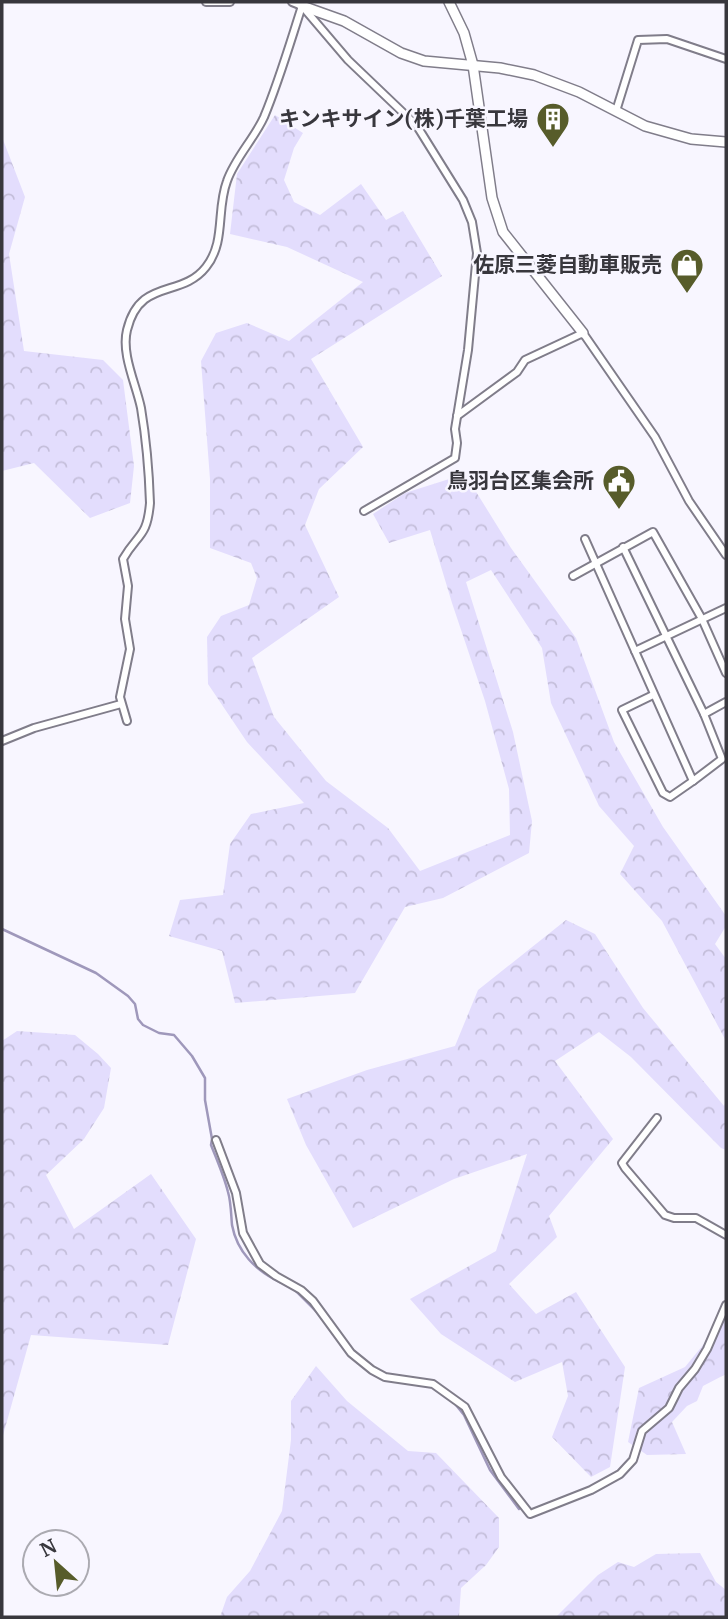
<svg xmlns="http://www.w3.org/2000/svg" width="728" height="1619" font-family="Merriweather,'Noto Sans JP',serif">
<defs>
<pattern id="forest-crowns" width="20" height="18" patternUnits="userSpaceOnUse" patternTransform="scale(1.75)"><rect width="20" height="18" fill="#e3ddfd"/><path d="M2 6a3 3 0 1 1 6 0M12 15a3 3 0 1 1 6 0" fill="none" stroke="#c4beda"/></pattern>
</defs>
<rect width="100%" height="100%" fill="#f8f6ff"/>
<g fill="url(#forest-crowns)">
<path d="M 275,115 L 303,133 L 294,148 L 284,180 L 294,202 L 320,215 L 361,184 L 386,220 L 403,211 L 442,276 L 311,359 L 363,447 L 319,489 L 305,525 L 339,597 L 252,658 L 274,717 L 326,781 L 388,828 L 420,871 L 510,835 L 509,789 L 485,701 L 452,603 L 430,530 L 389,543 L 373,514 L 405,493 L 465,474 L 511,548 L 576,638 L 614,742 L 663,827 L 726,916 L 726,926 L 715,944 L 726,959 L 726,1041 L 662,921 L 620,874 L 634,846 L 599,806 L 551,703 L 542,648 L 491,570 L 466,582 L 513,732 L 532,821 L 529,853 L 443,898 L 405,907 L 355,993 L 235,1003 L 222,951 L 169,936 L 180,900 L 223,895 L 230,844 L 251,814 L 304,803 L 247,742 L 208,684 L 207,637 L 221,616 L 249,605 L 257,578 L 251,563 L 210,548 L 210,479 L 201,361 L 216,333 L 247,323 L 289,341 L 363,282 L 287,247 L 230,234 L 237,174 Z"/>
<path d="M 2,137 L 25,197 L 9,254 L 24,351 L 103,360 L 123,380 L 134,466 L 130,503 L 90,518 L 34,463 L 2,471 Z"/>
<path d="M 566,920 L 595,934 L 643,1008 L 724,1106 L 726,1101 L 726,1150 L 721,1148 L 631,1057 L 599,1032 L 555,1061 L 613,1139 L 549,1216 L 557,1237 L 509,1284 L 536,1314 L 576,1292 L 625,1367 L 610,1467 L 591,1477 L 552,1437 L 568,1396 L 562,1362 L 515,1382 L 441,1334 L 410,1299 L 496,1251 L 527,1154 L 454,1179 L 353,1228 L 306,1145 L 287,1099 L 367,1070 L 455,1046 L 478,990 Z"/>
<path d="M 17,1031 L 75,1035 L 98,1054 L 111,1068 L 104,1108 L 84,1139 L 46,1175 L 74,1229 L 151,1174 L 196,1239 L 168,1345 L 31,1335 L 2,1439 L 2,1041 Z"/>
<path d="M 726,1317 L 726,1374 L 703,1386 L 697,1401 L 687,1406 L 672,1422 L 686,1454 L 647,1455 L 628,1442 L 639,1388 L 685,1367 Z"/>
<path d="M 316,1366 L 347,1401 L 408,1451 L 436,1453 L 499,1518 L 499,1547 L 486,1565 L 461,1588 L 459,1617 L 220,1617 L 227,1597 L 250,1571 L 282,1511 L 291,1440 L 291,1401 Z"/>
<path d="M 700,1553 L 716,1582 L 726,1590 L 726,1617 L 556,1617 L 598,1575 L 618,1562 L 634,1567 L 656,1554 Z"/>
</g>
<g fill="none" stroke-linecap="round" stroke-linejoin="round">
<g stroke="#9f98bb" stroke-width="2.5">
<path d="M 2,929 L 96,973 L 128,996 L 135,1004 L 138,1019 L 143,1025 L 159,1033 L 174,1035 L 192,1056 L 205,1078 L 205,1100 L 212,1139 L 211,1145 C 217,1160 224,1176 228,1192 C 231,1202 231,1214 232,1225 C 237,1252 256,1271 280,1282"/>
<path d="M 295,1290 L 320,1315"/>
<path d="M 334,1334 L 347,1351"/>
<path d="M 456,1405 L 464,1415 L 490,1470 L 519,1509"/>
</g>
<defs>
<g id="street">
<path d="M 206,2 L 230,2"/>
<path d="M 292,2 L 302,6 L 348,60 L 417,126 L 463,200 L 472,222 L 477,253 L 468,350 L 455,429 L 457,443 L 455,458 L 364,511"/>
<path d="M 616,111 L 638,40 L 667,39 L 726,59"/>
<path d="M 457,416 L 517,372 L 525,360 L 583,333 L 655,437 L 689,501 L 726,555"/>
<path d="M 585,539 L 693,781 L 722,759 L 704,714 L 726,702"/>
<path d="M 623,547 L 704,714"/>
<path d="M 573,576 L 653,532 L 702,619 L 726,673"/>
<path d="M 635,651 L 726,608"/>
<path d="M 653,695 L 622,710 L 663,793 L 670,797 L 693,781"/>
<path d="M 127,721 L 120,697 L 130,649 L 125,619 L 128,586 L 123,559 C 138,533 147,538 150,503 C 149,472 146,438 141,408 C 136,384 121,354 127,330 C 140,277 181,299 206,267 C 226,242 216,210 227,181 C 235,158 254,139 264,117 C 279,81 290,43 302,6"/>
<path d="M 2,741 L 34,728 L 121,704"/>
<path d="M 657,1118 L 622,1163 L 625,1168 L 665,1215 L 674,1218 L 696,1218 L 726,1235"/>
<path d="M 216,1140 L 236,1193 L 243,1233 L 260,1264 L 276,1276 L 301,1290 L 313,1301 L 351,1353 L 372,1370 L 385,1377 L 433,1384 L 465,1407 L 501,1477 L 530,1514 L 591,1490 L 620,1474 L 633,1460 L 642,1431 L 669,1408 L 679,1388 L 695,1369 L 707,1349 L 726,1305"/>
</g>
<g id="secondary">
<path d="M 449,2 L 464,33 L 473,65 L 492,198 L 503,232 L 583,333"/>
<path d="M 302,6 L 344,21 L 401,53 L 424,61 L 500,68 L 534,75 L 579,92 L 645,126 L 691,139 L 726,142"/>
</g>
</defs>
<use href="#street" stroke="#807d8a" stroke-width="10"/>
<use href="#secondary" stroke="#807d8a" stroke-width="12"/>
<use href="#street" stroke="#fff" stroke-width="6"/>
<use href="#secondary" stroke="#fff" stroke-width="9"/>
</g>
<defs>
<symbol id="building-pin" viewBox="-11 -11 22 30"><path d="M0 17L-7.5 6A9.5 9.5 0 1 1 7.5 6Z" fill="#575c2a" stroke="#f8f6ff"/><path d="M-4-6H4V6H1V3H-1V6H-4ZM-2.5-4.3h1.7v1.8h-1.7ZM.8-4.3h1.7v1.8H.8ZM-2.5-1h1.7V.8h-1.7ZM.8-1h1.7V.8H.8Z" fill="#fff"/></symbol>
<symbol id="shop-pin" viewBox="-11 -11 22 30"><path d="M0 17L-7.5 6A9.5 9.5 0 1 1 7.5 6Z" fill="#575c2a" stroke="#f8f6ff"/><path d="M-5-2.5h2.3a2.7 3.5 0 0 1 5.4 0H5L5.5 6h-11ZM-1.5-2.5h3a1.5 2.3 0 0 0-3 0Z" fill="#fff"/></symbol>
<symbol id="civic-pin" viewBox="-11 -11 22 30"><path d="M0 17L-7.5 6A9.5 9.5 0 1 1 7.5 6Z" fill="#575c2a" stroke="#f8f6ff"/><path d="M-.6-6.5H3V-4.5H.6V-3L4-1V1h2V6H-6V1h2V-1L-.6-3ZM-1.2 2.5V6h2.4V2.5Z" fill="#fff"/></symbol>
</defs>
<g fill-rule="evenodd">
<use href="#building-pin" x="534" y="100" width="38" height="52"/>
<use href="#shop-pin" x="668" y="246" width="38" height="52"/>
<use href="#civic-pin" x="600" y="462" width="38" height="52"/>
</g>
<g text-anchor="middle" stroke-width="5" stroke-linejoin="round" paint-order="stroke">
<g font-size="21" font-weight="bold" fill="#38373d" stroke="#f8f6ff" text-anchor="end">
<text x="528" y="126">キンキサイン(株)千葉工場</text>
<text x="662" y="272">佐原三菱自動車販売</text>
<text x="594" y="488">鳥羽台区集会所</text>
</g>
</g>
<rect width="728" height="1619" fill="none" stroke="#38373d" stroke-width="7"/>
<g transform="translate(56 1563) rotate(333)"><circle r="33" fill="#f8f6ff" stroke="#abaab1" stroke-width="2"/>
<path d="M0-5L12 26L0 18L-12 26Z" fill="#575c2a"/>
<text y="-10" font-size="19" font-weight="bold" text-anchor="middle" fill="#38373d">N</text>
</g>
</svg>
